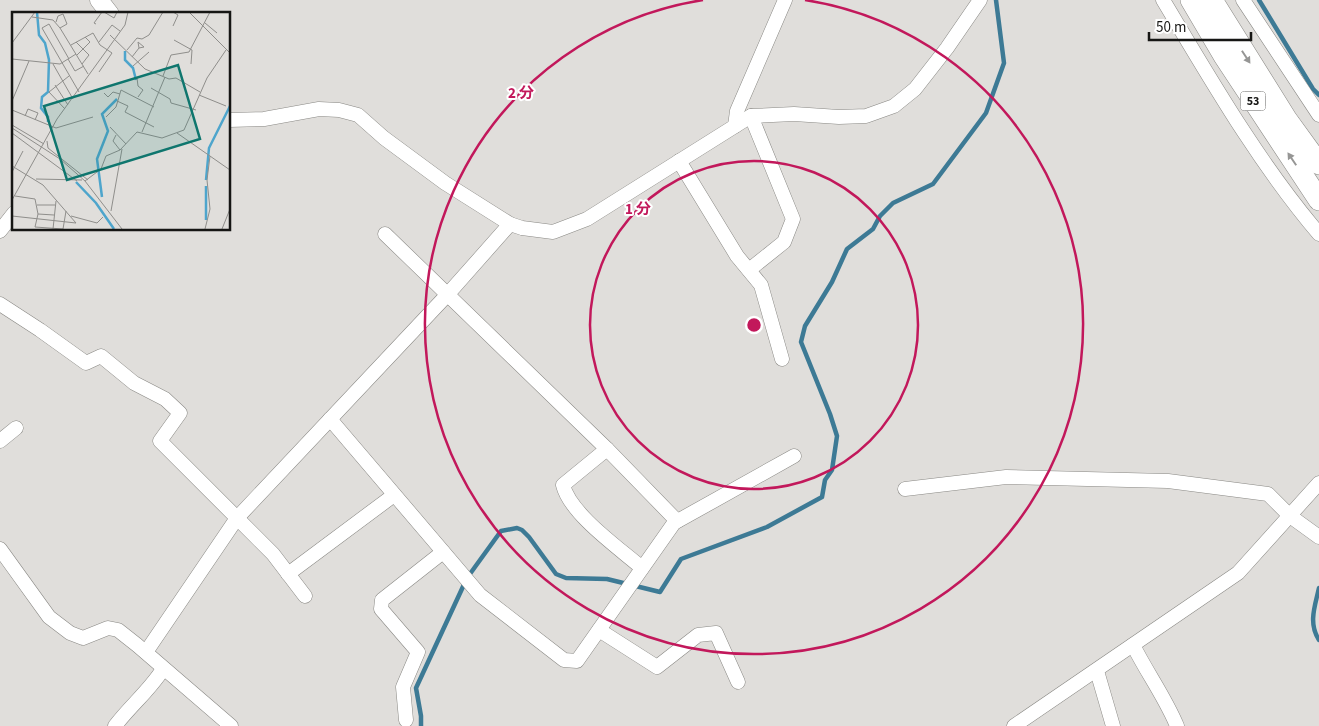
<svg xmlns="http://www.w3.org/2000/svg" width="1319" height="726" font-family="'Source Sans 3','Noto Sans JP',sans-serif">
<rect width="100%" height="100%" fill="#e0dedb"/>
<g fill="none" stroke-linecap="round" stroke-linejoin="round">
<g stroke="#3d7a95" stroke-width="4.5">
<path d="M 1259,0 L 1313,89 L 1319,95"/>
<path d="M 1319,588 C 1315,606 1308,623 1319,640"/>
<path d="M 421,726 L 421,716 L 416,688 L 467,578 L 501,531 L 517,528 L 522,530 L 529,537 L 556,574 L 566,578 L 607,579 L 660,592 L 681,559 L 767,527 L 822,497 L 825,480 L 832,470 L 837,436 L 830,414 L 801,342 L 805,326 L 832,282 L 847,249 L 873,229 L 880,216 L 893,203 L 933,184 L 986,113 L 1004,63 L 996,0"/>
</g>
<defs>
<g id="minor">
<path d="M 1163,0 C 1211,80 1258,162 1319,234"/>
<path d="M 1243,0 L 1319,115"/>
<path d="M 229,120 L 264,119 L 319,109 L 339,110 L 358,115 L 384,138 L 445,183 L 510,224 L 522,228 L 553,232 L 587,219 L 751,116 L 794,114 L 839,117 L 866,116 L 894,106 L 915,89 L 947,48 L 980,0"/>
<path d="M 735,126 L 737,111 L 785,0"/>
<path d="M 679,161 L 737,256 L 761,285 L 782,359"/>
<path d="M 0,231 L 14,213"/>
<path d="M 385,234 L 607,449 L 563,485 C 570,514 619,548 642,568"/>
<path d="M 749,270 L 784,242 L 793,219 L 751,116"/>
<path d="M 0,304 L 40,330 L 86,363 L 101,356 L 134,383 L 165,399 L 180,413 L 160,441 L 273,554 L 305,596"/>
<path d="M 330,419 L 480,595 L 564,660 L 577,661 L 674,523 L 794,456"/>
<path d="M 0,441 L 16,428"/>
<path d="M 607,449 L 677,521"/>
<path d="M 905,489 L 1006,477 L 1168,481 L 1268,494 L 1290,516 L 1319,537"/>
<path d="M 0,549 L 49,617 L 70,633 L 83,638 L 108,628 L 118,630 L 137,645 L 231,726"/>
<path d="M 288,574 L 394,495"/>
<path d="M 599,630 L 657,667 L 698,635 L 716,633 L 738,682"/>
<path d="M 1133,645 C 1147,673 1165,697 1177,726"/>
<path d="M 146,652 L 237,518 L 448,294 L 510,224"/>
<path d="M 1097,671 L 1113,726"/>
<path d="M 406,720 L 403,687 L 418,652 L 381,609 L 382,600 L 443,552"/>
<path d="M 115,726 C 130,706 150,690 163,669"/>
<path d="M 1014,726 L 1238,573 L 1319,483"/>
</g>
<path id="tertiary" d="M 99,0 L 110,14"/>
<g id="primary">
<path d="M 1191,0 L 1224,56 L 1319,200"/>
<path d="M 1212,0 L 1287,120 L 1319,164"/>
</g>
</defs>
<use href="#minor" stroke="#898884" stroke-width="15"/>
<use href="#tertiary" stroke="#898884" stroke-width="19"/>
<use href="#primary" stroke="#898884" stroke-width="22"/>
<use href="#minor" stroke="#fff" stroke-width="14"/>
<use href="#tertiary" stroke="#fff" stroke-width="18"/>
<use href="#primary" stroke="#fff" stroke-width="21"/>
</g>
<defs><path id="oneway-solid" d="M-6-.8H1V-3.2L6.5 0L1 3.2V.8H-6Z" transform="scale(1.25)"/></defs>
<g fill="#969695">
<use href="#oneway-solid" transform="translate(1246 57) rotate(57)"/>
<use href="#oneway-solid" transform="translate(1292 159) rotate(-124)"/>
</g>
<g fill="none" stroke="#c2185b" stroke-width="2.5">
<circle cx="754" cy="325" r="164"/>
<path d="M805 0A329 329 0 1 1 703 0"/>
</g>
<g text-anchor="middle" stroke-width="4" stroke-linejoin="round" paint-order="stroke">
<rect fill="#fff" stroke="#5c5c5a" stroke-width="1" x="1240.5" y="91.5" width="25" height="19" rx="4"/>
<g font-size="12" font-weight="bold" fill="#161614">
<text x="1253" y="105">53</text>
</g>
</g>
<g transform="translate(12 12)">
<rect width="218" height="218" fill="#e0dedb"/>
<path fill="none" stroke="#4ea5cc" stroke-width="2.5" d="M 25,0 L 27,23 L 33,31 L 37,48 L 36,80 L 30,85 L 29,96 L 36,105 L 36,110M 113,39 L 113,48 L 121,56 L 124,68M 194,168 L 197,136 L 218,94M 64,170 L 84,191 L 102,217M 90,185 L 85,147 L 96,119 L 90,102 L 105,87M 194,208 L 194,174"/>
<path fill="none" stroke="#8f8e8b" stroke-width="1" d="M 92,0 L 102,6 L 105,0M 177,0 L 218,41M 20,5 L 41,8 L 48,16 L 55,12 L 51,2 L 46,4 L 44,10M 193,11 L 205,21M 37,12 L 30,16 L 67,80M 37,12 L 57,47M 84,12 L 82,11 L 90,0M 161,14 L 166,3 L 161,0M 48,16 L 76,62M 98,23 L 133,57 L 157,67 L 164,66 L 188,80M 162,28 L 180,38 L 179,52M 64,30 L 77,43 L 70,52M 87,30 L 100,13 L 108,19M 0,31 L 23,0M 59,33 L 81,21 L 88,33 L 100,41 L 87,60M 115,38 L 125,26 L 130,27 L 137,23 L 151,0M 65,43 L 78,30 L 73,25M 120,45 L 127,36 L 126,30 L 132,35 L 127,36M 0,47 L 48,52 L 64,42M 56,47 L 63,59 L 72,54M 41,52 L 61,87M 121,54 L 137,40M 151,64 L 159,43 L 177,40 L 198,0M 125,66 L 126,74 L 131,78 L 126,85M 43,73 L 56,93M 139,76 L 158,87 L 159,91 L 184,98M 92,81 L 96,85 L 101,80 L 108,82M 187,83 L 214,94M 0,89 L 17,49M 105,89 L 116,94 L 113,100 L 142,115M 53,97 L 37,80 L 57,64M 0,98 L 44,116 L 81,105M 13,104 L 16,97 L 26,101 L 23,108M 94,105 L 104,95 L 109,78 L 142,95M 0,113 L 32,132M 98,115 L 114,132M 0,116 L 48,147 L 73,169 L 110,217M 130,120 L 153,65M 0,121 L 65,169M 165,121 L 218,158M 104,123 L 101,129 L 108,138M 35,129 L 36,136 L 76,168M 0,154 L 31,173 L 64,211M 0,160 L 11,139M 24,167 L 70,168M 73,169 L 89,157 L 94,144 L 108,138 L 125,120 L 150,126 L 172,118 L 195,66 L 214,38M 3,184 L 23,187 L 26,202 L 23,215 L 51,217 L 54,199M 0,188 L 45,107 L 113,13 L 116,0M 25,193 L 43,193M 99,199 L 110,137M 26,202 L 42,203M 0,204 L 64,211M 59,204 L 85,211 L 91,205M 41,217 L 44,189M 193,217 L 198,197 L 195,168 L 198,144M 210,217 L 218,197"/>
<path fill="#0f766e" fill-opacity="0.15" stroke="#0f766e" stroke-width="2.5" d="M 166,53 L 188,127 L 55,168 L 32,94 Z"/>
<rect width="218" height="218" fill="none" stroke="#161614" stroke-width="2.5"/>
</g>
<circle cx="754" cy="325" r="8" fill="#c2185b" stroke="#fff" stroke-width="2.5"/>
<g font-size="15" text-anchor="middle" font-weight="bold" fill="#c2185b" stroke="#fff" stroke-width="4" stroke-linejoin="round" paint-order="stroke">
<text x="521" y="98">2 分</text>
<text x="638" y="214">1 分</text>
</g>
<path d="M1149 32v8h102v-8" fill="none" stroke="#161614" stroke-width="2.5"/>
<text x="1156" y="32" font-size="15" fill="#161614" stroke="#ffffff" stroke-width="4" paint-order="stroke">50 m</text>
</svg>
